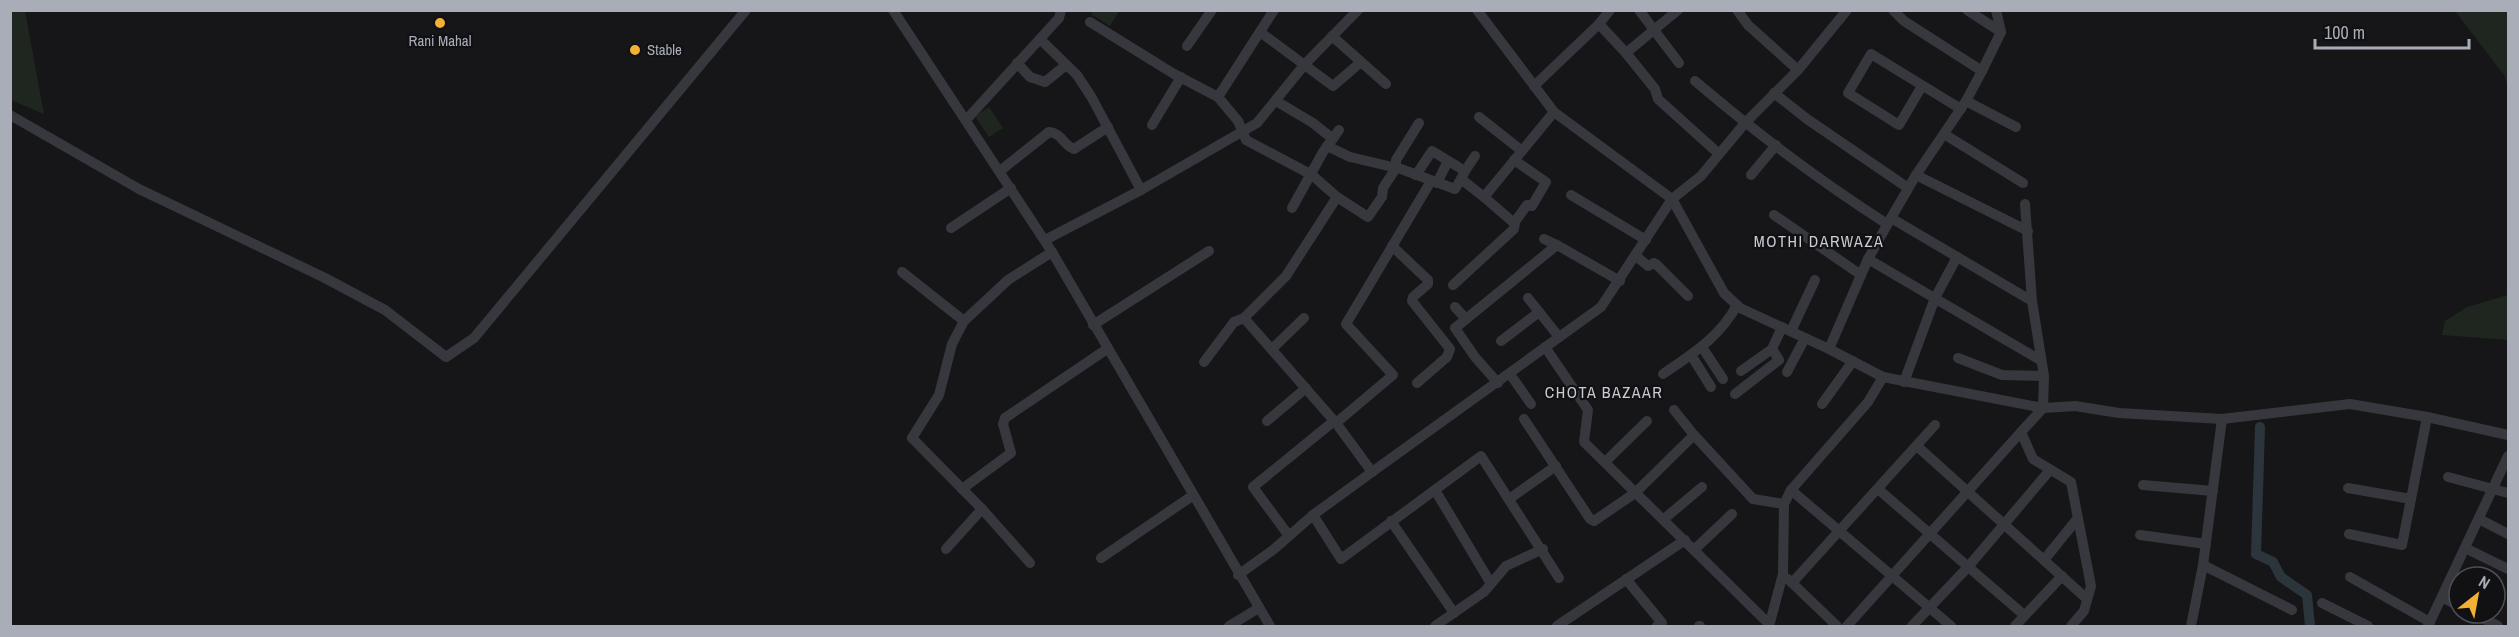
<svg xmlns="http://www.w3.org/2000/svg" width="2519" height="637" font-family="'Archivo Narrow',sans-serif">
<rect width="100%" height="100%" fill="#161618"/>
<g fill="#1e261f">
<path d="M 10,11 L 25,11 L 44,114 L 11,100 Z"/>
<path d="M 1093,11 L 1093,10 L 1119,11 L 1110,26 L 1091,14 Z"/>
<path d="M 2455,11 L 2508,11 L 2508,86 L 2504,75 Z"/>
<path d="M 989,107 L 1003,128 L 989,137 L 975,116 Z"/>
<path d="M 2508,295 L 2508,340 L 2442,335 L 2445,321 L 2467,307 Z"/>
</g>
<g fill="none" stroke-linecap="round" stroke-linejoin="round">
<path stroke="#2c353c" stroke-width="10" d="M 2260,427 L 2256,554 L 2273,562 L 2281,577 L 2307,595 L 2310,626"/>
<g stroke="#37383d" stroke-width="10">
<path d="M 893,10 L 1052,252 L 1270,626"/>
<path d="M 1477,10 L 1554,112 L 1672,199 L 1724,293 L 1740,308 L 1829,349 L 1883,377 L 2043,408 L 2075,406 L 2119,413 L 2222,419 L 2350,404 L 2427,417 L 2508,435"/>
<path d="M 1639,10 L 1679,63"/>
<path d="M 1737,10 L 1748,25 L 1798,70"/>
<path d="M 1893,10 L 1904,21 L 1982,71"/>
<path d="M 1967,10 L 2001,32"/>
<path d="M 1090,22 L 1174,74 L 1218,97 L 1238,121 L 1246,140 L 1312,175 L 1337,197 L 1286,276 L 1244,318 L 1234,322 L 1204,362"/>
<path d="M 1599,24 L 1626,53 L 1678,10"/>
<path d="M 1260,32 L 1333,86 L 1361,62"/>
<path d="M 1332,36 L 1386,84"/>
<path d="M 1040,39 L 1077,75 L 1092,98 L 1141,190"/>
<path d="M 1187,46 L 1212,10"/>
<path d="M 1626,53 L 1655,89 L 1658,99 L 1719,154"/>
<path d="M 1017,63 L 1030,77 L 1045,82 L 1066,65"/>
<path d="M 1695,81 C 1756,133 1820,181 1887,224"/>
<path d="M 1534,86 L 1599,24 L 1610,10"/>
<path d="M 1922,86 L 1899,125 L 1848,93 L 1871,54 L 1961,109"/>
<path d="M 1774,93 L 1807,119 L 1908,188"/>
<path d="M 1218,97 L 1274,10"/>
<path d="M 1276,101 L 1313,123 L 1333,139"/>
<path d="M 1966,101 L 2016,127"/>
<path d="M 10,115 L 139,189 L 323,277 L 385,310 L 446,357 L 474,338 L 746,10"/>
<path d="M 1479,117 L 1522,151"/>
<path d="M 966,120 L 1059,18 L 1061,10"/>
<path d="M 1152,125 L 1181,77"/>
<path d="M 1944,134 L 2023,183"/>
<path d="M 1327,146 L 1350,157 L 1401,169 L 1455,189 L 1461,179 L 1484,197 L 1554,112"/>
<path d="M 1000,171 L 1049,132 C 1062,133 1063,145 1074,149 L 1108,127"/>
<path d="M 1465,171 L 1475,156"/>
<path d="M 1416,175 L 1432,151 L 1465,171 L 1461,179"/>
<path d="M 1751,175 L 1776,145"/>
<path d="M 1916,175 L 2028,231"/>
<path d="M 1437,183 L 1448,161"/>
<path d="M 1571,195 L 1646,240"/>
<path d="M 1337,197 L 1368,217 L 1382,197 L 1383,188 L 1396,168 L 1396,160 L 1419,123"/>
<path d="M 1484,197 L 1514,223 L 1527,205 L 1532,206 L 1546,182 L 1514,160"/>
<path d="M 2025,204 L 2032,301 L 2044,376 L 2043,408 L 2021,432 L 2033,459 L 2071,482 L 2091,586 L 2084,611 L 2071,626"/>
<path d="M 1292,208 L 1323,152 L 1339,130"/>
<path d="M 1774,215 L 1861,275"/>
<path d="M 1891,218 L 2032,301"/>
<path d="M 951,228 L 1011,188"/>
<path d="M 1544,239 L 1557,245"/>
<path d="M 1045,240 L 1141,190 L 1257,123 L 1305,64 L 1358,10"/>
<path d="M 1392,246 L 1428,280 L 1428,284 L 1413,297 L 1412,301 L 1450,349 L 1447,357 L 1417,383"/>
<path d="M 1636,256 L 1648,266 L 1654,263 L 1657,265 L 1688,296"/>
<path d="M 1868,259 L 2040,360"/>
<path d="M 902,272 L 964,321"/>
<path d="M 1453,285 L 1514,229 L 1515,223"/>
<path d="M 1528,298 L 1559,337"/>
<path d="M 1455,307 L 1466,319"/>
<path d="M 1244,318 L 1336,423 L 1372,472"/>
<path d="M 1093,325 L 1209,251"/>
<path d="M 1791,331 L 1815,280"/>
<path d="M 1501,341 L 1539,312"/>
<path d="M 1545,347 L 1588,410 L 1584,442 L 1769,624"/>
<path d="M 1702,347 L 1723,379"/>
<path d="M 1272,349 L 1304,318"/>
<path d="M 1829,349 L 1868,259 L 1891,218 L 1916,175 L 1966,101 L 1982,71 L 2001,32 L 1996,10"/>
<path d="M 1691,355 L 1711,387"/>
<path d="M 1958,358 L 2002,375 L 2044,376"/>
<path d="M 1741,371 L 1772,349 L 1782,327"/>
<path d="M 1787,372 L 1805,338"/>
<path d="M 1510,374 L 1531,404"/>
<path d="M 1663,374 C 1692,354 1720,337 1737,305"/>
<path d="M 1904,382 L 1935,298 L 1957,257"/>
<path d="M 1498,383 L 1475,357 L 1455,328 L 1557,245 L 1620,281"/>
<path d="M 1735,394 L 1779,360 L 1772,349"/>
<path d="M 1822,404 L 1853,361"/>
<path d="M 1674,410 L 1694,435 L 1753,499 L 1784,504"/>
<path d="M 1524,419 L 1590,519 L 1594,521 L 1635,493 L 1694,435"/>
<path d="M 1267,421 L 1306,388"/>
<path d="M 1336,423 L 1393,375 L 1346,324 L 1431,181"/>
<path d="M 1918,447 L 2087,599"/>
<path d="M 1605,462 L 1647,421"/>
<path d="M 2448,477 L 2508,493"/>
<path d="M 2143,485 L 2213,491"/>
<path d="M 2348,488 L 2411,499"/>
<path d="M 962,489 L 1011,453 L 1003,424 L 1005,418 L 1107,349"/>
<path d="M 1878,489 L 2024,615"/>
<path d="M 1435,490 L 1490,582"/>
<path d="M 1791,490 L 1951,626"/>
<path d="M 1509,499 L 1556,466"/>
<path d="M 1313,515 L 1341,559 L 1481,456 L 1559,578"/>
<path d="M 1664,519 L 1702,487"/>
<path d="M 2479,519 L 2508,534"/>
<path d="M 1391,521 L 1454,613"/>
<path d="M 2349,534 L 2402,545 L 2427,417"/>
<path d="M 2140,535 L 2206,544"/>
<path d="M 1289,536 L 1253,487 L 1334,421"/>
<path d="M 2465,548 L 2508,569"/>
<path d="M 946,549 L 982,509"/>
<path d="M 1695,549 L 1732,514"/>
<path d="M 1101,558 L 1192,496"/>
<path d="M 2044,560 L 2078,518"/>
<path d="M 1030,563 L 982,509 L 912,438 L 939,395 L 952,344 L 964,321 L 1008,280 L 1052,252"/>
<path d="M 2203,565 L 2292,610"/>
<path d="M 1238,575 L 1273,550 L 1313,515 L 1372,472 L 1601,307 L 1672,199 L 1701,176 L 1745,123 L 1798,70 L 1847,10"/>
<path d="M 2350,577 L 2430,622"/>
<path d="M 1626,579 L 1662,623 L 1657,626"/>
<path d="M 1788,579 L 1837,626"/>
<path d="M 1792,583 L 1935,425"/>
<path d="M 2442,597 L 2459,606"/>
<path d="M 2322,603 L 2368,626"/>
<path d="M 2472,613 L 2498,626"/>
<path d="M 1229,626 L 1259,608"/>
<path d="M 1435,626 L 1484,592 L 1506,566 L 1543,549"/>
<path d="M 1557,626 L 1685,540"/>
<path d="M 1699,626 L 1700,626"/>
<path d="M 1769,626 L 1783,574 L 1784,504 L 1791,490 L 1868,402 L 1883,377"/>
<path d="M 1847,626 L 2021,432"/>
<path d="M 1912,626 L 1968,567 L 2050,470"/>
<path d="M 2015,626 L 2062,576"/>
<path d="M 2191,626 L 2203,565 L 2222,419"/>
<path d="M 2428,626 L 2508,456"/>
</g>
</g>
<g fill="#f2b134" stroke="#111113" stroke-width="2">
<circle cx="440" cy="23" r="6"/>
<circle cx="635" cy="50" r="6"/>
</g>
<g text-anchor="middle" stroke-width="4.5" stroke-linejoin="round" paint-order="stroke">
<g font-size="15" fill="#a8adb8" stroke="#111113">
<text x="440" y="46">Rani Mahal</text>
<text x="647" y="55" text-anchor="start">Stable</text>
</g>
<g font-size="16" letter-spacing="1.5" fill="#c9ccd4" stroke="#111113">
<text x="1819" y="247">MOTHI DARWAZA</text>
<text x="1604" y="398">CHOTA BAZAAR</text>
</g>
</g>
<rect width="2519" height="637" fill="none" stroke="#a8adb8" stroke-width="24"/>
<g transform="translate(2477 595) rotate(31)"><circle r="28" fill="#111113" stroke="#4d4f55" stroke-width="1.5"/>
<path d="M0-4.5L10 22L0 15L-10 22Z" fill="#f2b134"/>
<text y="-9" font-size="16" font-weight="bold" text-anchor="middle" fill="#a8adb8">N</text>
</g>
<path d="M2315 39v9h154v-9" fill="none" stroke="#a8adb8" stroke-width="3"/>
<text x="2324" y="39" font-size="18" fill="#a8adb8" stroke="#111113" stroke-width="4.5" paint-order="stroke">100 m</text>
</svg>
